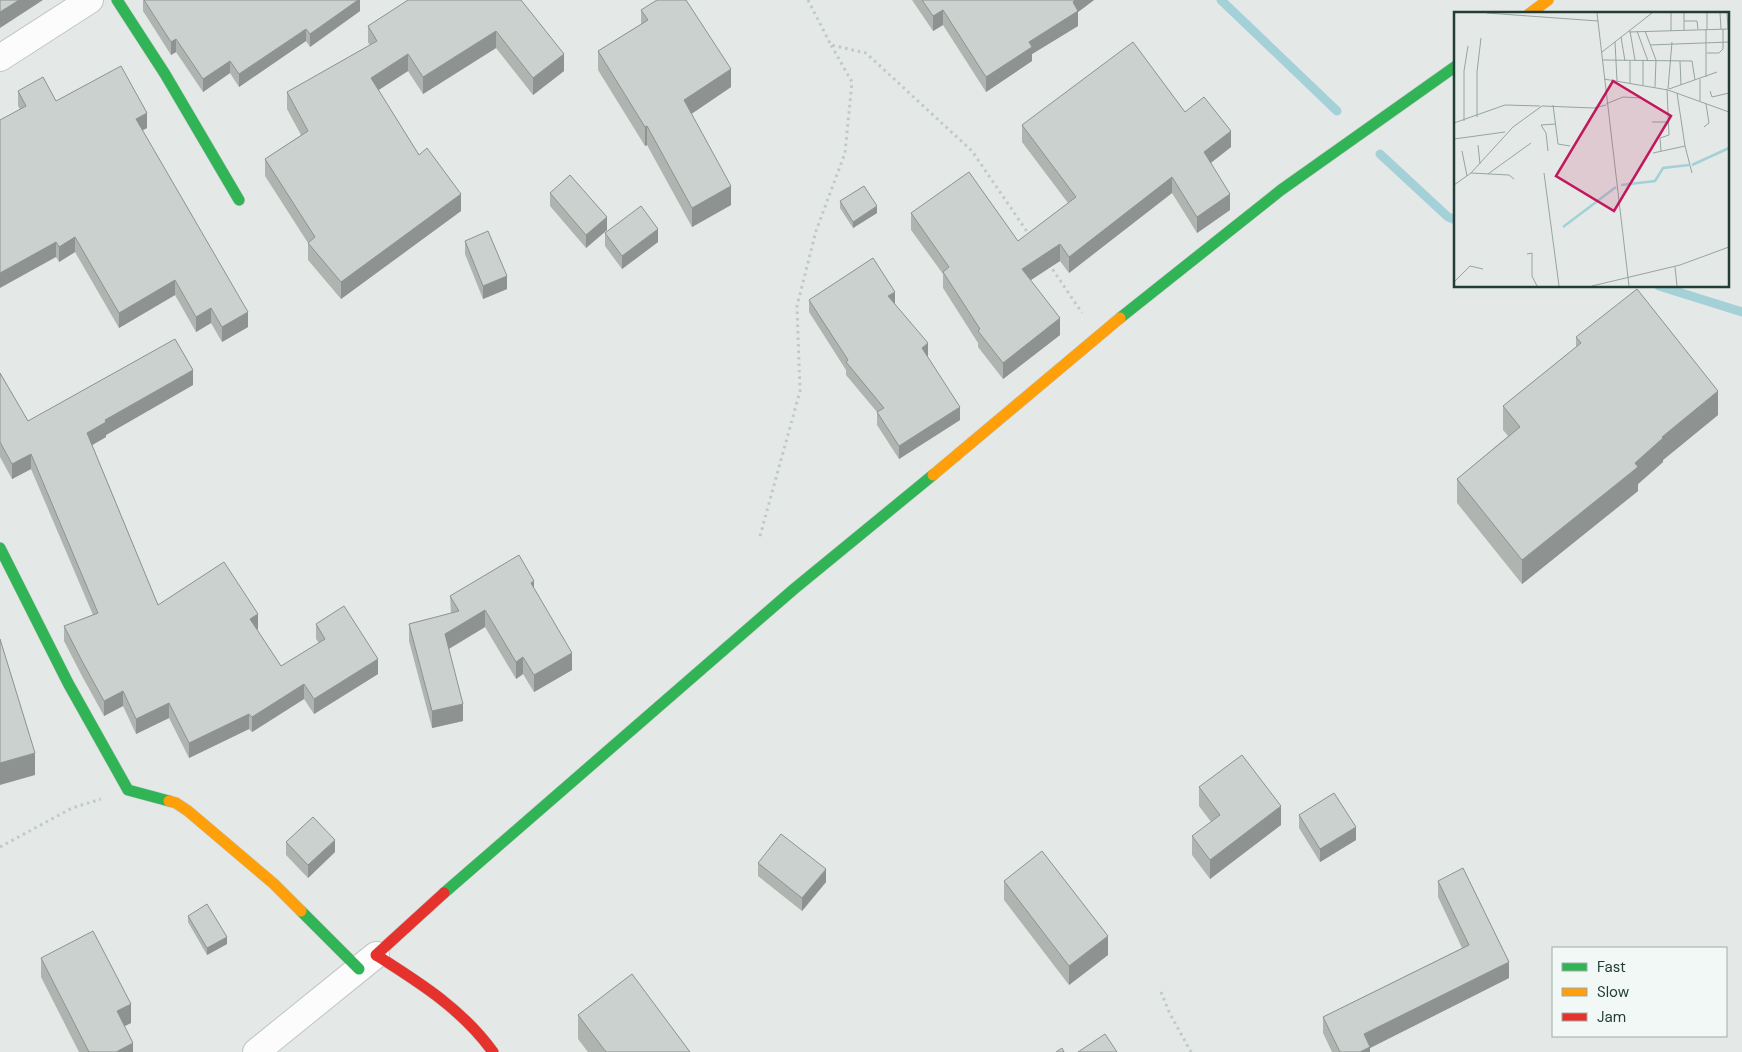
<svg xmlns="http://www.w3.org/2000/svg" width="1742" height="1052" font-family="'DM Sans',sans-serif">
<rect width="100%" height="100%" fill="#e4e9e7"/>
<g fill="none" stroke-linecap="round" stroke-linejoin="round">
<g stroke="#a4d0d8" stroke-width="9">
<path d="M 1221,0 L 1337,111"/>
<path d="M 1380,154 L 1448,217 L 1456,220"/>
<path d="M 1659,286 L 1742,312"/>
</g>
<defs>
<g id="street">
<path d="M 0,58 L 90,0"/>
<path d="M 256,1052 L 376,955"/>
</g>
<g id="fast">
<path d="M 117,0 L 165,74 L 239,200"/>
<path d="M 1120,318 L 1281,190 L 1456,66"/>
<path d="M 0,548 L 68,683 L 128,790 L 169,801"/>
<path d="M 444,893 L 794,589 L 933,475"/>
<path d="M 301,911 L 359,969"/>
</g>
<g id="slow">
<path d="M 1529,14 L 1548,0"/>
<path d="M 933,475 L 1120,318"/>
<path d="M 169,801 L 176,803 L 188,811 L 274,884 L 301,911"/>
</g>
<path id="jam" d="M 444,893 L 376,955 C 420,983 462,1009 493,1052"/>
</defs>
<use href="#street" stroke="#c1c6c4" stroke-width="28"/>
<use href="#fast" stroke="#c0c7c4" stroke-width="12"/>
<use href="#slow" stroke="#c0c7c4" stroke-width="12"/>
<use href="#jam" stroke="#c0c7c4" stroke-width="12"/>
<g stroke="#c1c9c5" stroke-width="3" stroke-dasharray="2.5 4" stroke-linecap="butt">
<path d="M 808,0 L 831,45 L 866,53 L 972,151 L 1030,236"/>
<path d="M 1049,264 L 1082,313"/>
<path d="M 760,536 L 800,391 L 797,306 L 816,231 L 845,153 L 852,82 L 831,45"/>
<path d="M 0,847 L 72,808 L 101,799"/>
<path d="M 1161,992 L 1170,1014 L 1191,1052"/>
</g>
<use href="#street" stroke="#fbfcfb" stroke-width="26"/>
<use href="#fast" stroke="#30b455" stroke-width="11"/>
<use href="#slow" stroke="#ff9f0a" stroke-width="11"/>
<use href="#jam" stroke="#e5322d" stroke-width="11"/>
</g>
<g fill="#afb4b1">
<path d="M 143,0 L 360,0 L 360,11 L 310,47 L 306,41 L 239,87 L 230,73 L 203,92 L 176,52 L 171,55 L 143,11 Z"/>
<path d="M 521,0 L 564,71 L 533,95 L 496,48 L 423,94 L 408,71 L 378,90 L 419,155 L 461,211 L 341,299 L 308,260 L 308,243 L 265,176 L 265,159 L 301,135 L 287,109 L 287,92 L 370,46 L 368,42 L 368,26 Z"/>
<path d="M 912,0 L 1094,0 L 1078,12 L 1078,26 L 1032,54 L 1032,61 L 986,92 L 943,25 L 933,31 Z"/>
<path d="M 641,10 L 731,87 L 691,114 L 731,205 L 692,227 L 647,145 L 645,146 L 598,70 L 598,51 L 641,24 Z"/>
<path d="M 18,91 L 56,101 L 147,128 L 142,130 L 248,327 L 222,342 L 211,323 L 196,332 L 175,295 L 119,328 L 75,252 L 59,262 L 56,257 L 20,109 L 18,106 Z"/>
<path d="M 1185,112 L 1231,147 L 1211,163 L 1230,210 L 1197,233 L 1172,193 L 1069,273 L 1060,261 L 1030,280 L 1060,335 L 1003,379 L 978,347 L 978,343 L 943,288 L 943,274 L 911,230 L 911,213 L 1018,241 L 1068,203 L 1022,142 L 1022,125 Z"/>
<path d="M 550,193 L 607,230 L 586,248 L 550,206 Z"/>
<path d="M 840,201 L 877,213 L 853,228 L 840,208 Z"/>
<path d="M 605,233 L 658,242 L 622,269 L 605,246 Z"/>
<path d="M 465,241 L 507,289 L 483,299 L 465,254 Z"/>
<path d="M 809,300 L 895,304 L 928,356 L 927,356 L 960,420 L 899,459 L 877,425 L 877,412 L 846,375 L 846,370 L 809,312 Z"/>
<path d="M 1576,337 L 1718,415 L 1663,460 L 1663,462 L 1638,484 L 1638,491 L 1522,584 L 1457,503 L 1457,479 L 1508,436 L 1503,430 L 1503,406 L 1576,347 Z"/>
<path d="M 0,373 L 28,421 L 193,385 L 106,435 L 106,437 L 92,445 L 158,605 L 258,629 L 257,630 L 281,666 L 319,643 L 316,639 L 316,624 L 378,674 L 314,714 L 304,699 L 252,732 L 249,729 L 189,758 L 169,718 L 136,734 L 123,706 L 104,716 L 82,676 L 64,641 L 64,626 L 93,615 L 31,469 L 12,479 L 0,457 Z"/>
<path d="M 534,590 L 572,670 L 534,692 L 523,674 L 516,679 L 485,627 L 449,649 L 463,721 L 432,728 L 409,641 L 409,624 L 451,614 L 450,596 Z"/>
<path d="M 1199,787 L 1281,825 L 1210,879 L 1192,855 L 1192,836 L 1211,822 L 1199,806 Z"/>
<path d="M 1299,815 L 1356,840 L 1320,862 L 1299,828 Z"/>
<path d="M 286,842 L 335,852 L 308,878 L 286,855 Z"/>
<path d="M 758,863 L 826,882 L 802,911 L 758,876 Z"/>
<path d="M 1004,881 L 1108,955 L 1069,985 L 1004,900 Z"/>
<path d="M 1438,881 L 1509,978 L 1370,1048 L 1370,1052 L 1332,1052 L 1323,1033 L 1323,1017 L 1462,948 L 1438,897 Z"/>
<path d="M 188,916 L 227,944 L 207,955 L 188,922 Z"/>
<path d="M 41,958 L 131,1023 L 124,1026 L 133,1052 L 79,1052 L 41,977 Z"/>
<path d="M 578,1015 L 690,1052 L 588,1052 L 578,1039 Z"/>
</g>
<g fill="#8e9290">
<path d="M 19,0 L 43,0 L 0,28 L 0,12 Z"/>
<path d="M 358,0 L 360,0 L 360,11 L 310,47 L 310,34 Z"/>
<path d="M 1075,0 L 1094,0 L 1078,12 L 1078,26 L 1032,54 L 1032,61 L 986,92 L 986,77 Z"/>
<path d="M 943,10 L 943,25 L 933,31 L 933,16 Z"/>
<path d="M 306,29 L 306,41 L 239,87 L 239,74 Z"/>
<path d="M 496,31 L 496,48 L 423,94 L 423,77 Z"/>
<path d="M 176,39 L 176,52 L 171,55 L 171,42 Z"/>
<path d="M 408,54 L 408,71 L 371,95 L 371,78 Z"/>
<path d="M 564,54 L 564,71 L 533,95 L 533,78 Z"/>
<path d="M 230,61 L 230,73 L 203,92 L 203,79 Z"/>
<path d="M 731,69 L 731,87 L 684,119 L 684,100 Z"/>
<path d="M 147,113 L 147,128 L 136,134 L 136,119 Z"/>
<path d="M 647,126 L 647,145 L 645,146 L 645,127 Z"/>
<path d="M 1231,131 L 1231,147 L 1204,168 L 1204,152 Z"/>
<path d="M 1172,177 L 1172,193 L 1069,273 L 1069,257 Z"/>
<path d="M 731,186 L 731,205 L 692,227 L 692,208 Z"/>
<path d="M 461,194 L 461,211 L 341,299 L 341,282 Z"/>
<path d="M 1230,194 L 1230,210 L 1197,233 L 1197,217 Z"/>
<path d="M 877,206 L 877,213 L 853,228 L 853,222 Z"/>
<path d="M 607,217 L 607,230 L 586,248 L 586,235 Z"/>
<path d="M 658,229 L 658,242 L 622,269 L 622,256 Z"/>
<path d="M 75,237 L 75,252 L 59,262 L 59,247 Z"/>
<path d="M 56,242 L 56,257 L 0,288 L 0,273 Z"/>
<path d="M 1060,244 L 1060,261 L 1022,286 L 1022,269 Z"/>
<path d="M 507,276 L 507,289 L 483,299 L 483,286 Z"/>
<path d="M 175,280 L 175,295 L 119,328 L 119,313 Z"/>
<path d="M 895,292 L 895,305 L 888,296 Z"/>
<path d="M 211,308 L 211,323 L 196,332 L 196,317 Z"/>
<path d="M 248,312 L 248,327 L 222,342 L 222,327 Z"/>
<path d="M 1060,318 L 1060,335 L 1003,379 L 1003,363 Z"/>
<path d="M 928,343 L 928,356 L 922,361 L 922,348 Z"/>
<path d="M 193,370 L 193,385 L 106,435 L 106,437 L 87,448 L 87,433 L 105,420 Z"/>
<path d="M 1718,391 L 1718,415 L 1663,460 L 1663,462 L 1638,484 L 1638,491 L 1522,584 L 1522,560 L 1635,463 L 1662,437 Z"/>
<path d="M 960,407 L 960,420 L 899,459 L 899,446 Z"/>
<path d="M 31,454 L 31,469 L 12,479 L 12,464 Z"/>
<path d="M 534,581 L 534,598 L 531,583 Z"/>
<path d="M 485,610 L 485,627 L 445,651 L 445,634 Z"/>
<path d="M 258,614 L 258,629 L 250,634 L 250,619 Z"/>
<path d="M 572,653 L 572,670 L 534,692 L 534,675 Z"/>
<path d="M 523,657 L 523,674 L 516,679 L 516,662 Z"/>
<path d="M 378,659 L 378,674 L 314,714 L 314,699 Z"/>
<path d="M 304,684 L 304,699 L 252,732 L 252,717 Z"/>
<path d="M 123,691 L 123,706 L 104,716 L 104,701 Z"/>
<path d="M 169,703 L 169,718 L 136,734 L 136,719 Z"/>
<path d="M 463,704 L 463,721 L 432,728 L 432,711 Z"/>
<path d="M 249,714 L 249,729 L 189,758 L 189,743 Z"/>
<path d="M 35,753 L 35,775 L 0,785 L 0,763 Z"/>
<path d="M 1281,806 L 1281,825 L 1210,879 L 1210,860 Z"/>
<path d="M 1356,827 L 1356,840 L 1320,862 L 1320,849 Z"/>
<path d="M 335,840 L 335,852 L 308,878 L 308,865 Z"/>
<path d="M 826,869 L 826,882 L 802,911 L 802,898 Z"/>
<path d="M 1108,936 L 1108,955 L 1069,985 L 1069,966 Z"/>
<path d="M 227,937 L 227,944 L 207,955 L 207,948 Z"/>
<path d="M 1509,962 L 1509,978 L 1370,1048 L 1370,1052 L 1360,1052 L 1364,1034 Z"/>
<path d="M 131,1004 L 131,1023 L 117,1030 L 117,1011 Z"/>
<path d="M 133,1043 L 133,1052 L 116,1052 Z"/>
</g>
<g fill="#cbd1ce" stroke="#8e9290">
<path d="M 0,0 L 19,0 L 0,12 Z"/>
<path d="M 144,0 L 358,0 L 310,34 L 306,29 L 239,74 L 230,61 L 203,79 L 176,39 L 171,42 Z"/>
<path d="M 408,0 L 521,0 L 564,54 L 533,78 L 496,31 L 423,77 L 408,54 L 371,78 L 419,155 L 427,148 L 461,194 L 341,282 L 308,243 L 315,237 L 265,159 L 308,131 L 287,92 L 377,41 L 368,26 Z"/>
<path d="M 657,0 L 686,0 L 731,69 L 684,100 L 731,186 L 692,208 L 647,126 L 645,127 L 598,51 L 648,20 L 641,10 Z"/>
<path d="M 922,0 L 1075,0 L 1073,2 L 1078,11 L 1029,42 L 1032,47 L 986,77 L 943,10 L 933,16 Z"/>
<path d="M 1133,42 L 1185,112 L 1204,97 L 1231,131 L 1204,152 L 1230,194 L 1197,217 L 1172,177 L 1069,257 L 1060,244 L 1022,269 L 1060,318 L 1003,363 L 978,331 L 980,329 L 943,272 L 949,267 L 911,213 L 969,172 L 1018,241 L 1076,197 L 1022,125 Z"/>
<path d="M 121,66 L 147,113 L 136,119 L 248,312 L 222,327 L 211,308 L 196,317 L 175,280 L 119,313 L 75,237 L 59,247 L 56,242 L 0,273 L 0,120 L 26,106 L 18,91 L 43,77 L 56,101 Z"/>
<path d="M 570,175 L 607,217 L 586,235 L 550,193 Z"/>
<path d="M 864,186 L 877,206 L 853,222 L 840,201 Z"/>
<path d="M 641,206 L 658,229 L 622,256 L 605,233 Z"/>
<path d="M 488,231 L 507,276 L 483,286 L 465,241 Z"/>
<path d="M 873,258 L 895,292 L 888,296 L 928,343 L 922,348 L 960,407 L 899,446 L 877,412 L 884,408 L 846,362 L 848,360 L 809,300 Z"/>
<path d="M 1637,289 L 1718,391 L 1662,437 L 1663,438 L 1635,463 L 1638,467 L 1522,560 L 1457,479 L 1520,427 L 1503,406 L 1581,343 L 1576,337 Z"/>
<path d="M 175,339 L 193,370 L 105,420 L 106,422 L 87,433 L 158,605 L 224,562 L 258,614 L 250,619 L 281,666 L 325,639 L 316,624 L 344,606 L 378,659 L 314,699 L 304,684 L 252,717 L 249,714 L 189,743 L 169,703 L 136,719 L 123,691 L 104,701 L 82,661 L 64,626 L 98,613 L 31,454 L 12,464 L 0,442 L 0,373 L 28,421 Z"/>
<path d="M 519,555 L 534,581 L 531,583 L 572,653 L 534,675 L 523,657 L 516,662 L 485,610 L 445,634 L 463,704 L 432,711 L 409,624 L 459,611 L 450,596 Z"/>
<path d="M 0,639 L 35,753 L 0,763 Z"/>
<path d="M 1242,755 L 1281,806 L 1210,860 L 1192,836 L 1220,815 L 1199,787 Z"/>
<path d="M 1334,793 L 1356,827 L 1320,849 L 1299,815 Z"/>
<path d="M 313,817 L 335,840 L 308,865 L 286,842 Z"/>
<path d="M 781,834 L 826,869 L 802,898 L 758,863 Z"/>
<path d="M 1042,851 L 1108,936 L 1069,966 L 1004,881 Z"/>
<path d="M 1463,868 L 1509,962 L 1364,1034 L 1370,1047 L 1360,1052 L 1340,1052 L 1323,1017 L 1469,945 L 1438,881 Z"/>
<path d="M 207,904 L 227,937 L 207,948 L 188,916 Z"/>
<path d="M 93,931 L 131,1004 L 117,1011 L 133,1043 L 116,1052 L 89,1052 L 41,958 Z"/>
<path d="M 632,974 L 690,1052 L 606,1052 L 578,1015 Z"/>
<path d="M 1105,1034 L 1117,1052 L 1078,1052 Z"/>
<path d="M 1062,1048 L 1064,1052 L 1056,1052 Z"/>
</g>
<g transform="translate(1454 12)">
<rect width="275" height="275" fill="#e4e9e7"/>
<path fill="none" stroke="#a4d0d8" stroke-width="2.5" d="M 238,153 L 275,136M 167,173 L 201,169 L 209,156 L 235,153M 109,215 L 162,175"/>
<path fill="none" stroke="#96a4a0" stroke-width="1" d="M 33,1 L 144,9M 143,1 L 175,274M 230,1 L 230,18M 266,1 L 267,17M 273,1 L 274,17M 230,9 L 243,9 L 244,17M 253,17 L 253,1M 176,19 L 181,48M 183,19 L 194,49M 191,19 L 202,48 L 201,75M 217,19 L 217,1M 175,20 L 275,17M 167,25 L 171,49M 161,30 L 163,69M 196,33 L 275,30M 148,40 L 198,1M 253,41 L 265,41 L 269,37 L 269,17M 149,48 L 238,49 L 241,68M 226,49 L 227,73M 252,65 L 252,17M 150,67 L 214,78 L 275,100M 246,67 L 246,89M 176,71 L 176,49M 189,73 L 189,49M 214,77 L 218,30M 215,77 L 263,60M 256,79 L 258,85 L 275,81M 152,92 L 169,85 L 188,86M 99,93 L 104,132 L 116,134M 23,105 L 23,60 L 27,26M 10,109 L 10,59 L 14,34M 198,110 L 214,110M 0,111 L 51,93 L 86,94M 250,115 L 255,111 L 252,92M 0,127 L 51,120M 24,133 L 26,152M 231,134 L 238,161M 8,139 L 13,164M 94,139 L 92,121 L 87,113 L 102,112M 207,139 L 206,126 L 215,123 L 213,77M 199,141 L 231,134 L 223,81M 17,161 L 55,163 L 60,167M 90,161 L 105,274M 34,162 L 77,131M 0,173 L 17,161 L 59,115 L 88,94 L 140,96 L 152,93M 73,242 L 78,241 L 78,264 L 83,274M 221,255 L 223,274M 0,270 L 16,254 L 29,257M 138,274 L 226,253 L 275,235"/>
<path fill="#c2185b" fill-opacity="0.15" stroke="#c2185b" stroke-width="2.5" d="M 159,69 L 217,104 L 160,199 L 102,164 Z"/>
<rect width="275" height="275" fill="none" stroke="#223d35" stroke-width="2.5"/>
</g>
<rect x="1552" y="947" width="175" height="90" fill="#f2f8f5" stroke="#9fada8"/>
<rect x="1562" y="963" width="25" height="8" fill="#30b455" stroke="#9fada8"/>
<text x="1597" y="972" font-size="15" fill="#223d35">Fast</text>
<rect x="1562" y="988" width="25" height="8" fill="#ff9f0a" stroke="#9fada8"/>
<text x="1597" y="997" font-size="15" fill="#223d35">Slow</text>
<rect x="1562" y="1013" width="25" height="8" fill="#e5322d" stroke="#9fada8"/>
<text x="1597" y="1022" font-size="15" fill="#223d35">Jam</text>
</svg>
